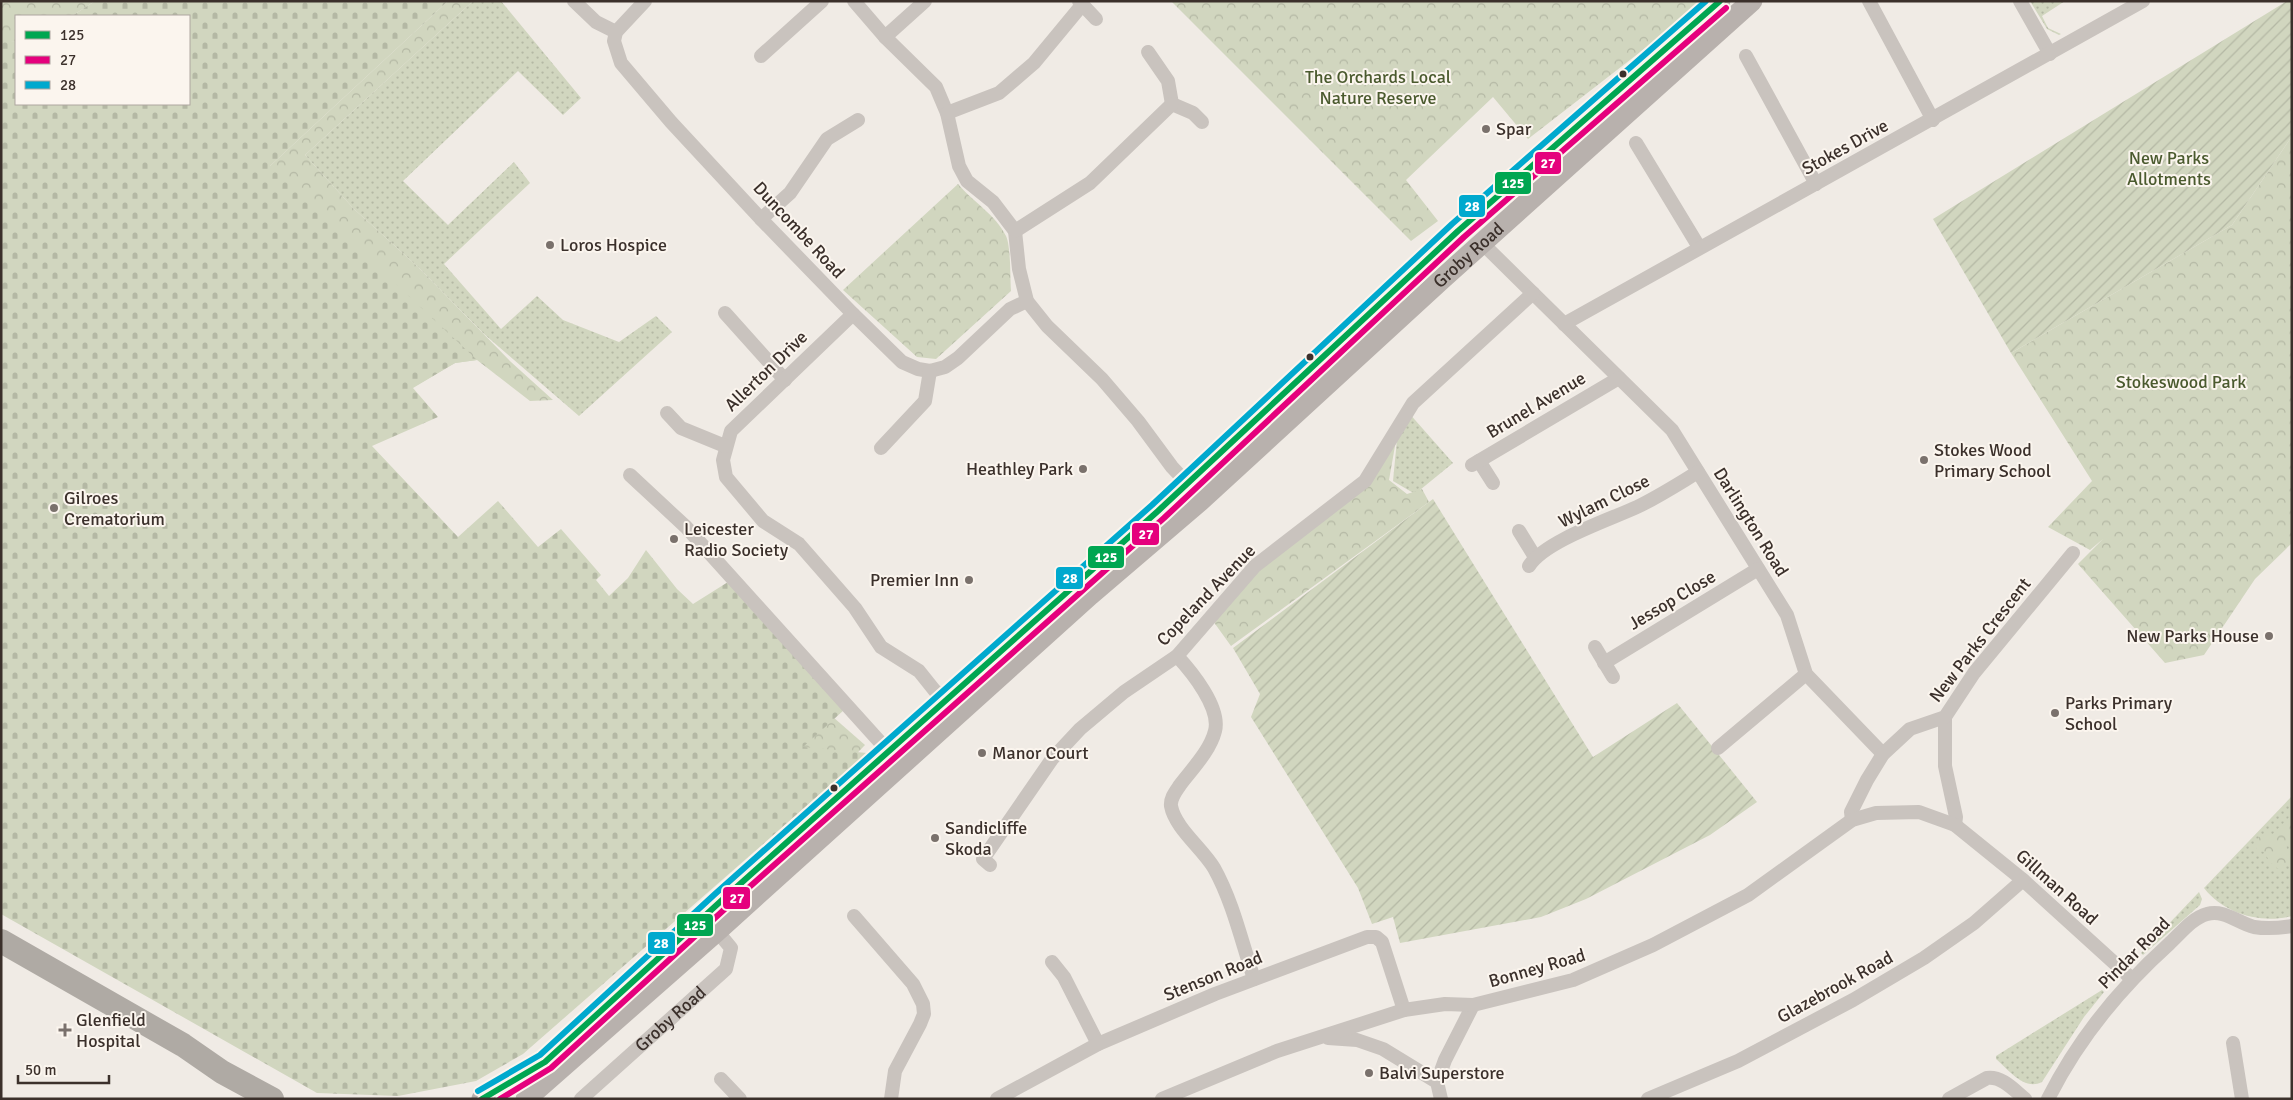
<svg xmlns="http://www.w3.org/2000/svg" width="2293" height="1100" font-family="Signika,sans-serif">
<defs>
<pattern id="grass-dots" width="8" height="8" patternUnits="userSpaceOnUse" patternTransform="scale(1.25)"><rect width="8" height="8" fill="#d1d6bf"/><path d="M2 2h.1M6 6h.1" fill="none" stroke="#b4b8a4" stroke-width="1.8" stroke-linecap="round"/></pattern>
<pattern id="forest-crowns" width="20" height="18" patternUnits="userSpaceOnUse" patternTransform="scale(1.25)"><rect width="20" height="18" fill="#d1d6bf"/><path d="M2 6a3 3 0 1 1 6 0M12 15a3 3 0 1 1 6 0" fill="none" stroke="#b4b8a4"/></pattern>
<pattern id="cemetery-stones" width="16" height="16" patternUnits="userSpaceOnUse" patternTransform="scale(1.25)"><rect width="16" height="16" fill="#d1d6bf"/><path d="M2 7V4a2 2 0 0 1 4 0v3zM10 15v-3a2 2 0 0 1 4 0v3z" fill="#b4b8a4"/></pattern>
<pattern id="garden-furrows" width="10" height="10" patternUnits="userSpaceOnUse" patternTransform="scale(1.25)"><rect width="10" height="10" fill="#d1d6bf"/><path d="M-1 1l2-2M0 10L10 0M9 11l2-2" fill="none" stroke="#b4b8a4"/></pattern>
</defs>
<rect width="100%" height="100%" fill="#f0ebe5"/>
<g fill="url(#grass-dots)">
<path d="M 473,1 L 501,1 L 581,98 L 563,115 L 518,71 L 403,181 L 448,225 L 514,162 L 530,183 L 444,264 L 501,329 L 537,296 L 563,320 L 619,342 L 656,316 L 672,332 L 579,416 L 484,334 L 418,267 L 354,209 L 305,155 Z"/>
<path d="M 2030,1 L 2065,1 L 2042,16 L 2048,28 L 2061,34 L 2059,35 L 2047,29 Z"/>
<path d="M 1408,412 L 1453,463 L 1415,494 L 1393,481 L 1398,429 Z"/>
<path d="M 2292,796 L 2292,916 C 2261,924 2224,914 2204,888 Z"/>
<path d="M 2199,892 L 2202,899 L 2200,905 L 2143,955 L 2141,953 Z"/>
<path d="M 2102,990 L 2104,992 L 2084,1017 L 2042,1082 C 2024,1091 2009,1070 1996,1059 L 1996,1056 Z"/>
</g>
<g fill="url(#forest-crowns)">
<path d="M 1,1 L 95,1 L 72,16 L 16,16 L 16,42 L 3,41 L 1,39 Z"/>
<path d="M 448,1 L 473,1 L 305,155 L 354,209 L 418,267 L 511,362 L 553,400 L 530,401 L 477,360 L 455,363 L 412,388 L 1,325 L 270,166 Z"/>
<path d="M 1171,1 L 1706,1 L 1528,139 L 1493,97 L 1406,180 L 1438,221 L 1411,241 Z"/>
<path d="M 2292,136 L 2292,543 L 2255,579 L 2204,655 L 2165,663 L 2078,564 L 2103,539 L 2090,550 L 2048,527 L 2092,481 L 2011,353 L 2232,225 Z"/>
<path d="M 958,184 C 973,202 996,215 1006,236 C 1011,247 1010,277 1011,291 L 936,359 L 917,357 L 843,290 Z"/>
<path d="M 1398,429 L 1389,480 L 1407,494 L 1422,489 L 1429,502 L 1231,646 L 1213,621 L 1227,598 L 1363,483 Z"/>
<path d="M 817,703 L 865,745 L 844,767 L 677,747 Z"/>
<path d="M 2292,814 L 2292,837 C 2282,844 2288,848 2290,857 L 2283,868 L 2278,869 L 2270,862 L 2264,852 L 2257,850 L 2254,842 L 2261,835 L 2271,836 Z"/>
</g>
<path fill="url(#cemetery-stones)" d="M 95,1 L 448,1 L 270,166 L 477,360 L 455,363 L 413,388 L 438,417 L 372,446 L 458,537 L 498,501 L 538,547 L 561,529 L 601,575 L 596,580 L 609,596 L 628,578 L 646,550 L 677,589 L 693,604 L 728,582 L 844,710 L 803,747 L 867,753 L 523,1054 L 476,1081 L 398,1096 L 317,1093 L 1,914 L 1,39 L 16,42 L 16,104 L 189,104 L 189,16 L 72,16 Z"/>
<g fill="url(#garden-furrows)">
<path d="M 2287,1 L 2292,1 L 2292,136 L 2232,225 L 2011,353 L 1933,219 Z"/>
<path d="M 1433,499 L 1593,757 L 1677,703 L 1757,802 L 1710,835 L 1586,899 L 1541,917 L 1400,943 L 1393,917 L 1372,924 L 1358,888 L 1251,717 L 1260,694 L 1233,648 Z"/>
</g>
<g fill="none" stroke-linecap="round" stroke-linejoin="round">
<g stroke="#c9c3be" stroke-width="14">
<path d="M 574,1 L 596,22 L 616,32"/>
<path d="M 645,1 L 616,32 L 614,41 L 621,63 L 671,122 L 761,219 L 853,314 L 902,362 L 918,369 L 930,371 L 945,367 L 958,358 L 1010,309 L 1027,301"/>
<path d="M 854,1 L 885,37 L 936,87 L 947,113 L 959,166 L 967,181 L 993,202 L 1015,231 L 1019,269 L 1027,301 L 1047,326 L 1102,379 L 1138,421 L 1172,467 L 1186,482 L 1193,486"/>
<path d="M 1079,1 L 1096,19"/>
<path d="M 1869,1 L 1933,120"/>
<path d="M 2020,1 L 2050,54"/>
<path d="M 885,37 L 925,1"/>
<path d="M 1148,52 L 1168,81 L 1172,104"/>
<path d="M 761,56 L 822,1"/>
<path d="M 1746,56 L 1816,184"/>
<path d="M 1172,104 L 1193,113 L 1202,122"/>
<path d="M 947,113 L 999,93 L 1034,63 L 1082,5"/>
<path d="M 1636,143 L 1699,247"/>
<path d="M 761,219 L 790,193 L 827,139 L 858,120"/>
<path d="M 1015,231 L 1090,183 L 1172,104"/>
<path d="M 1482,243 L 1672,430 L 1787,615 L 1806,674 L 1883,754"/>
<path d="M 725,313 L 785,380"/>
<path d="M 853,314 L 731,431 L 723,460 L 726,477 L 763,521 L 799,544 L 855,608 L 881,647 L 919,671 L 935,691 L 947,701"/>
<path d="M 1564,324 L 2143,1"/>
<path d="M 667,413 L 681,428 L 725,446"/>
<path d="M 881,448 L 925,401 L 930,371"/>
<path d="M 1479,461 L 1493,483"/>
<path d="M 1472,465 L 1619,378"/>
<path d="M 630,475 L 686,527 L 889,752"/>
<path d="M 1519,531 L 1535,557"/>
<path d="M 1529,566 C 1545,541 1609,520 1637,507 C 1658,497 1678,484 1698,472"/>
<path d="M 1595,647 L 1613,677"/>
<path d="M 1177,656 C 1192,672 1221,708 1215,731 C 1210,751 1192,769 1180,785 C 1176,791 1170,798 1171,806 C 1175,828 1203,849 1214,868 C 1233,902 1242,943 1254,979"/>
<path d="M 1604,663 L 1758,569"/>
<path d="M 1945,717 L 1945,766 L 1956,817 L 1955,825"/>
<path d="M 1718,748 L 1806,674"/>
<path d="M 1852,820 L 1851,812 L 1867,780 L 1883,754 L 1910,729 L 1945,717 L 1974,673 L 2073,553"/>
<path d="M 990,865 L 983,859 L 1052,759 L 1080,729 L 1124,692 L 1177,656 L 1255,566 L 1365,481 L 1413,403 L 1533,293"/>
<path d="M 854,916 L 913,984 L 923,1004 L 924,1014 L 920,1024 L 895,1071 L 891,1099"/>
<path d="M 1052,962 L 1064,977 L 1098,1044"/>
<path d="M 1328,1038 L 1357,1040 L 1383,1049 L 1437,1082 L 1441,1099"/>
<path d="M 2233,1043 L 2242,1099"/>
<path d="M 721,1079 L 740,1099"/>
<path d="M 1437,1082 L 1445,1060 L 1473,1005"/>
<path id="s1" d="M 581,1099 L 726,969 L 731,948 L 717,931"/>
<path d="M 997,1099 L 1098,1044 L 1215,994 L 1367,937 L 1376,937 L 1382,942 L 1404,1010"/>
<path d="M 1162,1099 L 1277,1051 L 1404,1010 L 1445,1004 L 1473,1005 L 1573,980 L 1653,945 L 1748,895 L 1852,820 L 1876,813 L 1919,812 L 1955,825 L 2023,880 L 2132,979"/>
<path d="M 1648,1099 L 1738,1061 L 1853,1000 L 1924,958 L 1974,923 L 2023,880"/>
<path d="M 1949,1099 L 1987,1078 C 2002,1076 2014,1090 2025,1099"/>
<path d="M 2048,1099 C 2078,1039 2119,989 2169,944 C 2180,934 2192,918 2207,914 C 2224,909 2238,923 2254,927 C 2266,929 2280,928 2292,926"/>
</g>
<g stroke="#b8b1ad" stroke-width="21">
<path d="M 482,1099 L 545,1062 L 721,901 L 1158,511 L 1458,231 L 1720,1"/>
<path id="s2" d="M 526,1099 L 717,931 L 1090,595 L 1200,501 L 1442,279 L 1752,1"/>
</g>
<path stroke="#afaaa4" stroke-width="24" d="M 1,941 L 183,1045 L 222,1072 L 272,1099"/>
<defs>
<path id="bus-1" d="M 482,1099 L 545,1062 L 721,901 L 1158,511 L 1458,231 L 1720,1"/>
<path id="bus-2" d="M 500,1099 L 551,1068 L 727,907 L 1164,518 L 1464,237 L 1726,8"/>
<path id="bus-3" d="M 478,1091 L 540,1055 L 715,894 L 1152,505 L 1452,224 L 1706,1"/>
</defs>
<use href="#bus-1" stroke="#fbf5ee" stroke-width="10"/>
<use href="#bus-2" stroke="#fbf5ee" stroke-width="10"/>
<use href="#bus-3" stroke="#fbf5ee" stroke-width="10"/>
<use href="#bus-1" stroke="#00a651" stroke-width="6"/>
<use href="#bus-2" stroke="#e5007d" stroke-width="6"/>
<use href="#bus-3" stroke="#00a9ce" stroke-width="6"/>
</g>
<g fill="#3b302b" stroke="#fbf5ee" stroke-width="2">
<circle cx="1623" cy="74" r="4.5"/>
<circle cx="1310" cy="357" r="4.5"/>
<circle cx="834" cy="788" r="4.5"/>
</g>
<g fill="#7a716c" stroke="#fbf5ee" stroke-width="2">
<circle cx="1486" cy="129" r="5"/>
<circle cx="550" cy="245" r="5"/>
<circle cx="1924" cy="460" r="5"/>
<circle cx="1083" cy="469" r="5"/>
<circle cx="54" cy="508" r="5"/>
<circle cx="674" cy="539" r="5"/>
<circle cx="969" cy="580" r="5"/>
<circle cx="2269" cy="636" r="5"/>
<circle cx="2055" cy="713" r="5"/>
<circle cx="982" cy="753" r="5"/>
<circle cx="935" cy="838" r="5"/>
<path d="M62.5 1022.5h5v5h5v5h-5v5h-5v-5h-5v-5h5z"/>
<circle cx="1369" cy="1073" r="5"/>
</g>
<g text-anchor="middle" stroke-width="4" stroke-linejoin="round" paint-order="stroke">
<g font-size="18" fill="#4a5a2e" stroke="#fbf5ee">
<text x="1378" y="83">The Orchards Local<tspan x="1378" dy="21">Nature Reserve</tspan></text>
<text x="2169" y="164">New Parks<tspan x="2169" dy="21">Allotments</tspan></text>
<text x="2181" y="388">Stokeswood Park</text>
</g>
<g font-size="18" fill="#3b302b" stroke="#fbf5ee" text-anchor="start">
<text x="1496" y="135">Spar</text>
<text x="560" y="251">Loros Hospice</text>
<text x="1934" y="456">Stokes Wood<tspan x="1934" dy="21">Primary School</tspan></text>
<text x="1073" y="475" text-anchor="end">Heathley Park</text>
<text x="64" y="504">Gilroes<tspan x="64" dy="21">Crematorium</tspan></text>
<text x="684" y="535">Leicester<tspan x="684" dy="21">Radio Society</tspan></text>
<text x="959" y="586" text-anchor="end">Premier Inn</text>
<text x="2259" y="642" text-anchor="end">New Parks House</text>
<text x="2065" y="709">Parks Primary<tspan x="2065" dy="21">School</tspan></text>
<text x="992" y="759">Manor Court</text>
<text x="945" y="834">Sandicliffe<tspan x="945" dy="21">Skoda</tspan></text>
<text x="76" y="1026">Glenfield<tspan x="76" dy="21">Hospital</tspan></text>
<text x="1379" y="1079">Balvi Superstore</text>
</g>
<g font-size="18" fill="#3b302b" stroke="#fbf5ee">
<text transform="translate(1845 147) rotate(-29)" y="6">Stokes Drive</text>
<text transform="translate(799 230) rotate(47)" y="6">Duncombe Road</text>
<text dy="6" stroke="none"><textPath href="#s2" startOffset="1265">Groby Road</textPath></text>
<text transform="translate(766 371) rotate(-44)" y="6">Allerton Drive</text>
<text transform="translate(1536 405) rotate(-31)" y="6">Brunel Avenue</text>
<text transform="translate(1604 501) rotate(-26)" y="6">Wylam Close</text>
<text transform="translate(1751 522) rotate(58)" y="6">Darlington Road</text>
<text transform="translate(1206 595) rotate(-46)" y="6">Copeland Avenue</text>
<text transform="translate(1672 600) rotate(-31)" y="6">Jessop Close</text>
<text transform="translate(1980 640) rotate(-52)" y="6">New Parks Crescent</text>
<text transform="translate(2057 887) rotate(42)" y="6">Gillman Road</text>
<text transform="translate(2134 953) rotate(-45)" y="6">Pindar Road</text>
<text transform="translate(1537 968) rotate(-16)" y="6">Bonney Road</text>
<text transform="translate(1213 976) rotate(-22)" y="6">Stenson Road</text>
<text transform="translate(1835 987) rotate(-29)" y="6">Glazebrook Road</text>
<text dy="6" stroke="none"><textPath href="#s1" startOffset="120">Groby Road</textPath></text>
</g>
</g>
<g stroke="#fbf5ee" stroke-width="2">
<rect x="1534" y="151" width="28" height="24" rx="5" fill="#e5007d"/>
<rect x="1494" y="171" width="38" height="24" rx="5" fill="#00a651"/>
<rect x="1458" y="194" width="28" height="24" rx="5" fill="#00a9ce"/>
<rect x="1131" y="522" width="29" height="24" rx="5" fill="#e5007d"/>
<rect x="1087" y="545" width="38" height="24" rx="5" fill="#00a651"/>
<rect x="1055" y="566" width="29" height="24" rx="5" fill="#00a9ce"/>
<rect x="722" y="886" width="29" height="24" rx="5" fill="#e5007d"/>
<rect x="676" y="913" width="38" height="24" rx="5" fill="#00a651"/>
<rect x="647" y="931" width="29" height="24" rx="5" fill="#00a9ce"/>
</g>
<g font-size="14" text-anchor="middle" font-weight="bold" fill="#fff">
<text x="1548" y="168">27</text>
<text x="1513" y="188">125</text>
<text x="1472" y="211">28</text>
<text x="1146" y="539">27</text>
<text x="1106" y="562">125</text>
<text x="1070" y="583">28</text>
<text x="737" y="903">27</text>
<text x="695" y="930">125</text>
<text x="661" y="948">28</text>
</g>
<rect width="2293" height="1100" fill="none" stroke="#3b302b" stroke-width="5"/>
<rect x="15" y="15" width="175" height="90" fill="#fbf5ee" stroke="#aea6a0"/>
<rect x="25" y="31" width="25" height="8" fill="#00a651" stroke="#aea6a0"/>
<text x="60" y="40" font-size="15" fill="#3b302b">125</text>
<rect x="25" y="56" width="25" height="8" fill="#e5007d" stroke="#aea6a0"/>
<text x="60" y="65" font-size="15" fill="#3b302b">27</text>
<rect x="25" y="81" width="25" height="8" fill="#00a9ce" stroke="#aea6a0"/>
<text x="60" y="90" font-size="15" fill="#3b302b">28</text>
<path d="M18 1075v8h91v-8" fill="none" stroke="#3b302b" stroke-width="2.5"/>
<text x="25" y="1075" font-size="15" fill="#3b302b" stroke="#fbf5ee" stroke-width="4" paint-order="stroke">50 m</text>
</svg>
